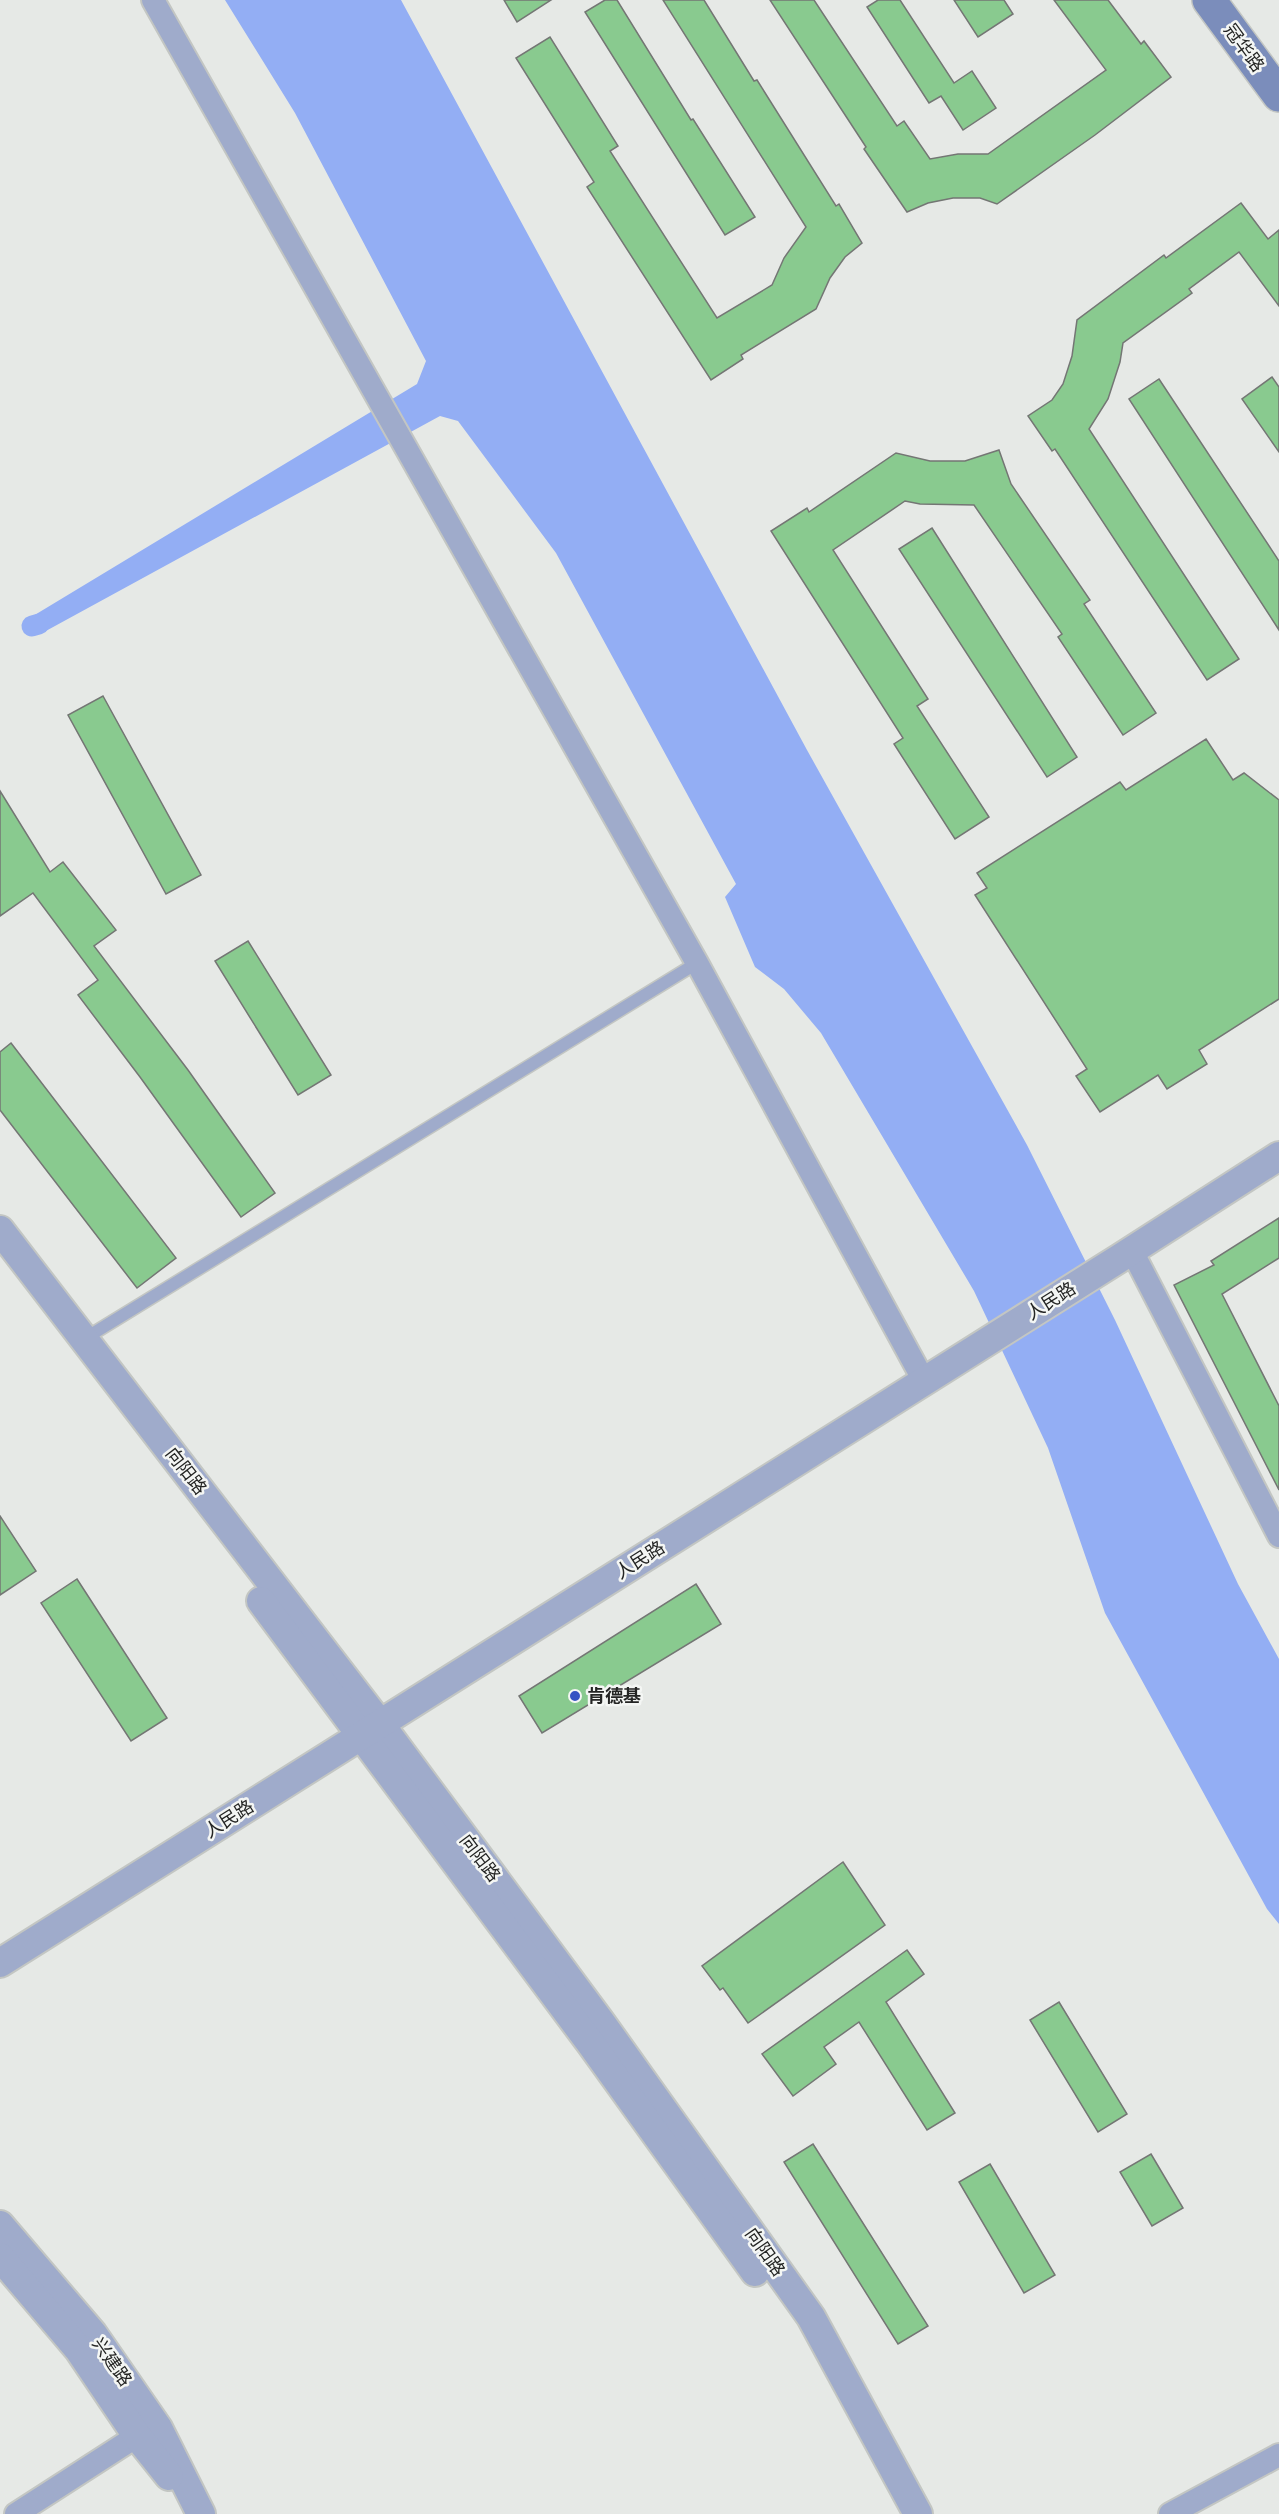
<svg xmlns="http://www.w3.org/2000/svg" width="1279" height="2514" font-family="Raleway,'Noto Sans SC',sans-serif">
<rect width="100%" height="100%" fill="#e6e9e6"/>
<path fill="#93aef4" d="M 225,0 L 401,0 L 807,750 L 1027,1145 L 1115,1320 L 1238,1584 L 1279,1659 L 1279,1924 L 1267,1909 L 1105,1613 L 1048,1448 L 974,1291 L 821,1033 L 784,989 L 755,967 L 725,897 L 736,884 L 556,553 L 458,421 L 440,416 L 44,632 L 33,616 L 417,384 L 426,361 L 295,113 Z"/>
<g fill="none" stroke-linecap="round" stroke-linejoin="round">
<path stroke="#93aef4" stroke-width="21" d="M 32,626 L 39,624"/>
</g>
<g fill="#89ca8f" stroke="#747674" stroke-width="1.5">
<path d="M 504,0 L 551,0 L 517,22 Z"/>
<path d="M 605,0 L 617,0 L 691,120 L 693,119 L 755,217 L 725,235 L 585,12 Z"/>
<path d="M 663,0 L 704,0 L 754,81 L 757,80 L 836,206 L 839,204 L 862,243 L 845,257 L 830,278 L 816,309 L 741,355 L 743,359 L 711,380 L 587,187 L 594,182 L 516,58 L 550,37 L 618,146 L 610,151 L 717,318 L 772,285 L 784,258 L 806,227 Z"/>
<path d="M 770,0 L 814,0 L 897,126 L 904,121 L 930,159 L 958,154 L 988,154 L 1106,70 L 1054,0 L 1108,0 L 1141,44 L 1144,41 L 1171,77 L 1095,135 L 997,204 L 980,198 L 953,198 L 928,203 L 907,212 L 864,149 L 866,147 Z"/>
<path d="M 878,0 L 900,0 L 954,83 L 972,71 L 996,108 L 963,130 L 941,96 L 929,103 L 867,7 Z"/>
<path d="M 954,0 L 1004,0 L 1013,14 L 978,37 Z"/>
<path d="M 1241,203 L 1268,239 L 1279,230 L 1279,306 L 1239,252 L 1189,289 L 1192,293 L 1123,343 L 1120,362 L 1108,399 L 1089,429 L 1239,659 L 1207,680 L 1055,449 L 1052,451 L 1028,416 L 1052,400 L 1063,384 L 1072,356 L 1077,320 L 1164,255 L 1166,258 Z"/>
<path d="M 1272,377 L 1279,387 L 1279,452 L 1242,399 Z"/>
<path d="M 1159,379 L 1279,561 L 1279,630 L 1129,399 Z"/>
<path d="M 999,450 L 1011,484 L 1090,600 L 1084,604 L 1156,713 L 1123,735 L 1058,637 L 1062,634 L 974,505 L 920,504 L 905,501 L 833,550 L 928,699 L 917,706 L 989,817 L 955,839 L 894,744 L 903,738 L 771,531 L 807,508 L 809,512 L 896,453 L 930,461 L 965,461 Z"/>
<path d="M 932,528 L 1077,757 L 1047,777 L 899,549 Z"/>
<path d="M 103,696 L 201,875 L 166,894 L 68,715 Z"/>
<path d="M 1206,739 L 1233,780 L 1244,773 L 1279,800 L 1279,999 L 1199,1050 L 1207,1064 L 1167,1089 L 1158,1075 L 1100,1112 L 1076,1076 L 1087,1069 L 975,895 L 987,888 L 977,873 L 1120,782 L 1126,790 Z"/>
<path d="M 0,791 L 50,872 L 63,862 L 116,930 L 94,946 L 188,1070 L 275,1193 L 241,1217 L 140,1077 L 78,995 L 98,980 L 33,893 L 0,916 Z"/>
<path d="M 248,941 L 331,1075 L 298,1095 L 215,961 Z"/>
<path d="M 11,1043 L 176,1258 L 137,1288 L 0,1110 L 0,1052 Z"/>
<path d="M 1279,1218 L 1279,1258 L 1222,1294 L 1279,1406 L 1279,1490 L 1174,1285 L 1214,1265 L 1211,1261 Z"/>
<path d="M 0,1516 L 36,1571 L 0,1595 Z"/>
<path d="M 77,1579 L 167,1718 L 131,1741 L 41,1603 Z"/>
<path d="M 696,1584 L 721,1624 L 542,1733 L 519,1696 Z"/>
<path d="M 843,1862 L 885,1925 L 748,2023 L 723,1988 L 720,1990 L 702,1966 Z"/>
<path d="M 907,1950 L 924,1974 L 886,2002 L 955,2113 L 927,2130 L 859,2022 L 824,2047 L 836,2064 L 793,2096 L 762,2054 Z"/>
<path d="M 1059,2002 L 1127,2114 L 1098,2132 L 1030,2020 Z"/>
<path d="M 813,2144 L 928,2326 L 898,2344 L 784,2162 Z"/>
<path d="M 1151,2154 L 1183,2208 L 1152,2226 L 1120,2172 Z"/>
<path d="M 990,2164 L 1055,2275 L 1024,2293 L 959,2182 Z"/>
</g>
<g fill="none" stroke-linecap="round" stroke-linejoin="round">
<defs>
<path id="service" d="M 84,1339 L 697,963"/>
<g id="minor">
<path d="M 153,0 L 697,963 L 924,1381"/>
<path d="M 1132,1251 L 1279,1536"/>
<path d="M 16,2514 L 137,2436"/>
<path d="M 1170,2514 L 1279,2455"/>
</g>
<g id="tertiary">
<path d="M 0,1230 L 380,1724 L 600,2021 L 811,2317 L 918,2514"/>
<path d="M 261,1601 L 591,2044 L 755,2272"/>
<path d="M 0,1963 L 1120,1258 L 1279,1156"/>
<path d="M 0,2225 L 93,2334 L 158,2428 L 201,2514"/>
<path d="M 0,2257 L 79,2350 L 137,2436 L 169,2476"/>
</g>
<path id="secondary" d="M 1209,0 L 1279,95"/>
</defs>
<use href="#service" stroke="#c3c6c3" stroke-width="15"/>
<use href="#minor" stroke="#c3c6c3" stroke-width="26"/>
<use href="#tertiary" stroke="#c3c6c3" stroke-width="32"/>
<use href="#secondary" stroke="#c3c6c3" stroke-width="36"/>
<use href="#service" stroke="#9fabcb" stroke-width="12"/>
<use href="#minor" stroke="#9fabcb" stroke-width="22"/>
<use href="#tertiary" stroke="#9fabcb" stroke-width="28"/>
<use href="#secondary" stroke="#7b8dbb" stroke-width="33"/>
</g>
<circle fill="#3452c3" stroke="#f4f6f4" stroke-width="2" cx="575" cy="1696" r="6"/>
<g text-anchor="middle" stroke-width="5" stroke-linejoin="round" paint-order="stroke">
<g font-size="18" fill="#242524" stroke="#f4f6f4">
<text transform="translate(1244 48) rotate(54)" y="6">冠华路</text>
<text transform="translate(1051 1301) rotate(-32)" y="6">人民路</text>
<text transform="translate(186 1471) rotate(52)" y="6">向阳路</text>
<text transform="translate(640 1560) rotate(-32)" y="6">人民路</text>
<text transform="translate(229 1819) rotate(-32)" y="6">人民路</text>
<text transform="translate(480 1858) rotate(53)" y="6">向阳路</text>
<text transform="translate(765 2252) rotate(55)" y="6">向阳路</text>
<text transform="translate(112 2362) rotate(55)" y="6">兴建路</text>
</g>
<g font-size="18" font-weight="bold" fill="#242524" stroke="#f4f6f4" text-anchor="start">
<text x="587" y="1702">肯德基</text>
</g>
</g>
</svg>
